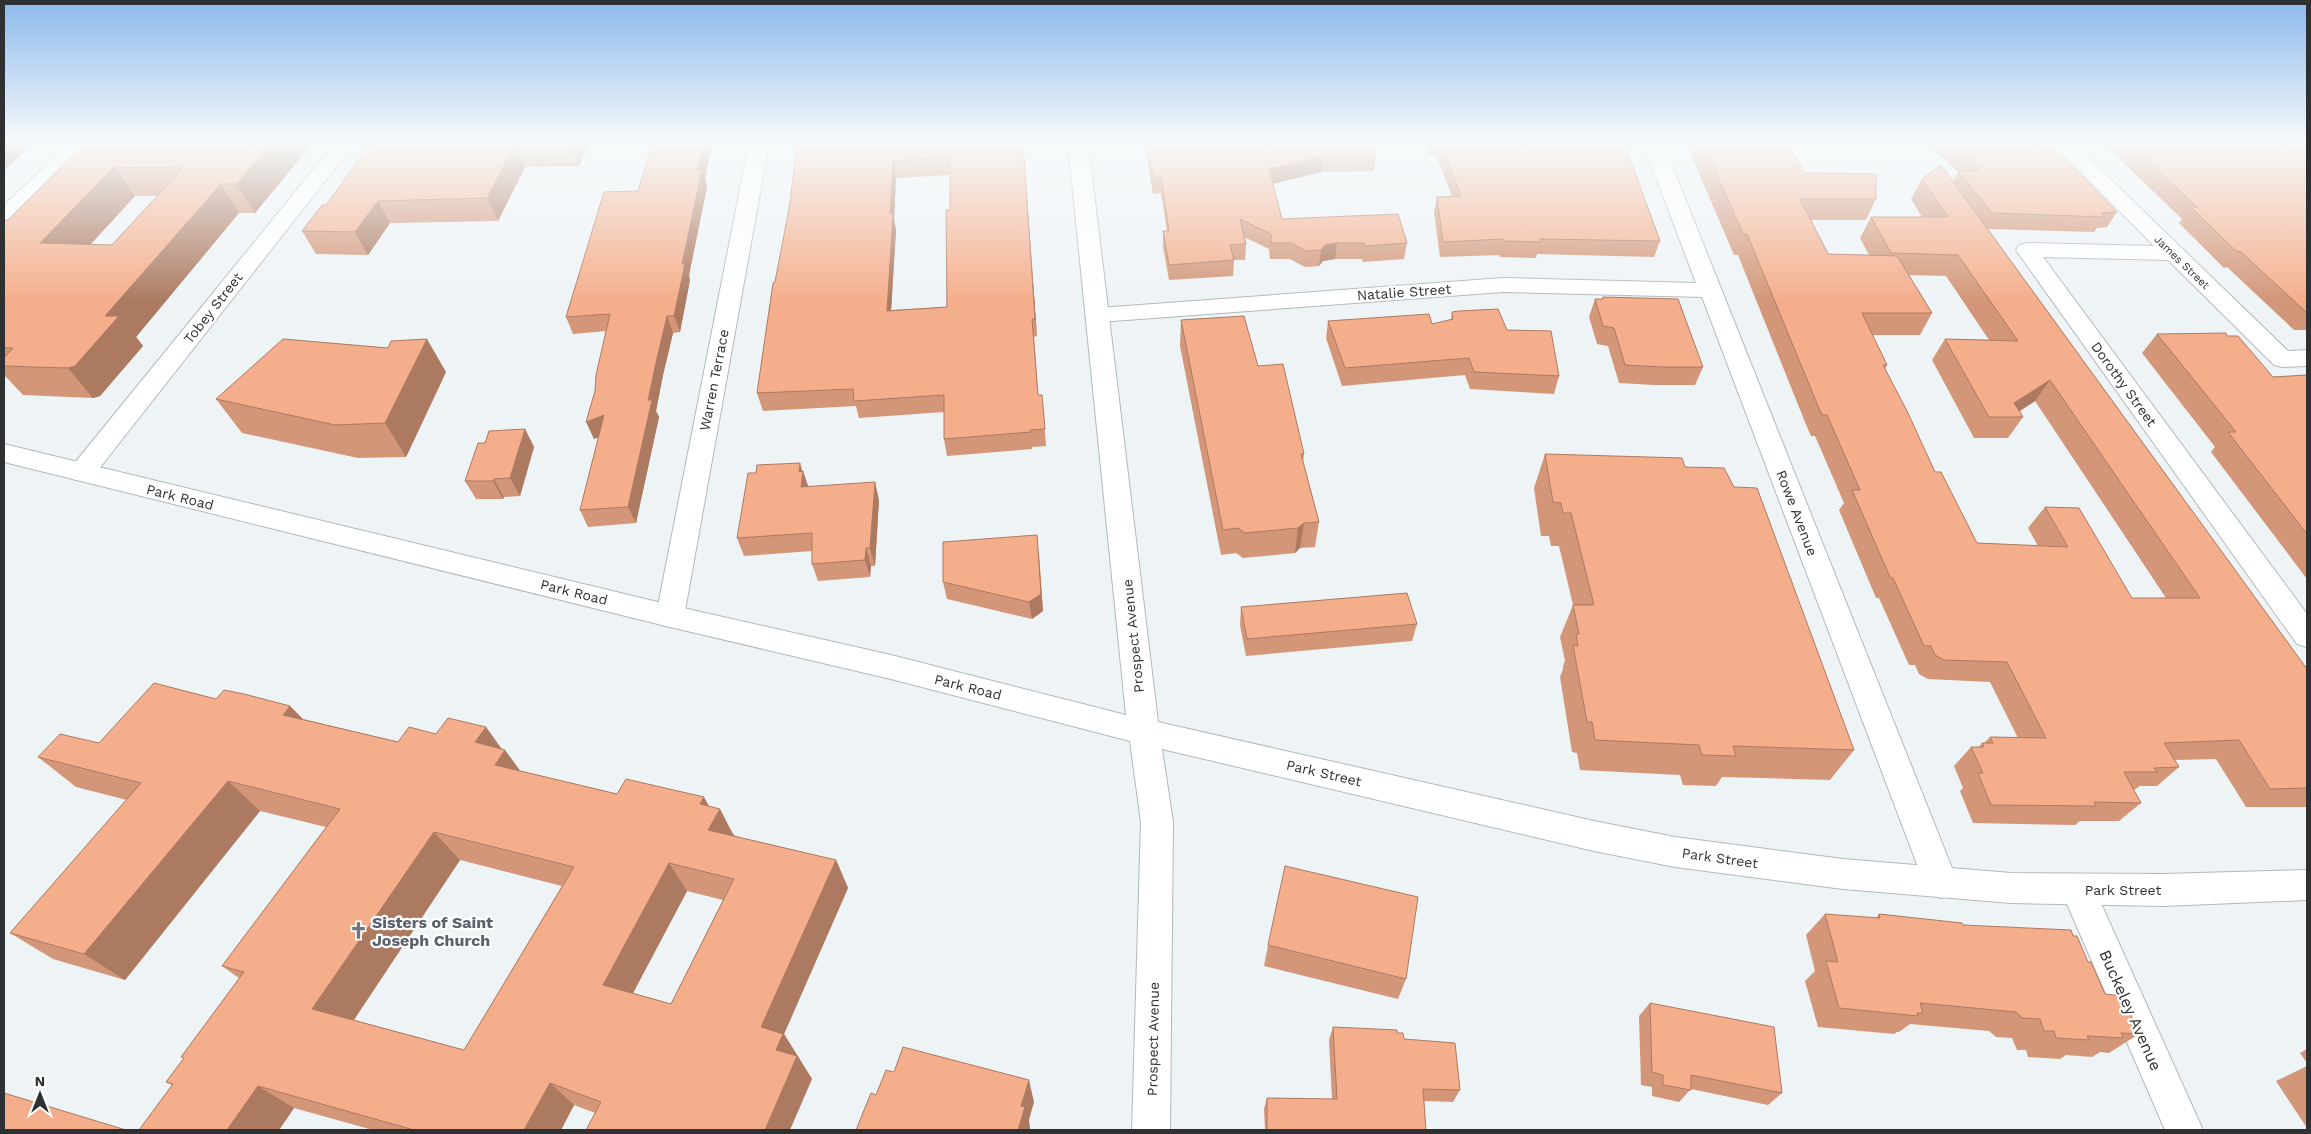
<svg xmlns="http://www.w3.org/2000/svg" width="2311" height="1134" font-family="'Work Sans',sans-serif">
<rect width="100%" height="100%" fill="#eef3f6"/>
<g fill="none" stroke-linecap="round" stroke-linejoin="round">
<defs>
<g id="street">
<path d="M 70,143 L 91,143 L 11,220 L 4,222 L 4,205 Z"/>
<path d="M 335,143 L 355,143 L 91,479 L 82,481 L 73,479 L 69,472 L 73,465 Z"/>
<path d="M 749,143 L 769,143 L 684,616 L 680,624 L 670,627 L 660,624 L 656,616 Z"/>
<path d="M 1643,143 L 1663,143 L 1958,883 L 1953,894 L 1941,898 L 1929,894 L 1924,883 L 1702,297 L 1503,292 L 1099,322 L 1091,320 L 1088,315 L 1091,310 L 1099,308 L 1503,278 L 1696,283 Z"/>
<path d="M 2052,143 L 2073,143 L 2288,351 L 2307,350 L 2307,366 L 2282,367 L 2274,365 L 2168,260 L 2043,257 L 2307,614 L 2307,647 L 2297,644 L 2016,250 L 2019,245 L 2027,243 L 2154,246 Z"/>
<path d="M 2078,874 L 2090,879 L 2203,1130 L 2165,1130 L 2061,890 L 2066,879 Z"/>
</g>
<path id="secondary" d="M 1068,143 L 1088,143 L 1158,722 L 1594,821 L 1675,837 L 1843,859 L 2011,873 L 2163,874 L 2307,870 L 2307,900 L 2163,906 L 2011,903 L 1843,889 L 1675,867 L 1594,851 L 1162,749 L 1173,822 L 1170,1130 L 1132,1130 L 1141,822 L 1130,741 L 891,679 L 670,627 L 4,462 L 4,444 L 670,605 L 891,655 L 1126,715 Z"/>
</defs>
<use href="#street" stroke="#b3b8bb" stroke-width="2"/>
<use href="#secondary" stroke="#b3b8bb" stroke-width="2"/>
<use href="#street" fill="#fff" fill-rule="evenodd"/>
<use href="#secondary" fill="#fff" fill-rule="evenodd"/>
</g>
<g fill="#d39678" fill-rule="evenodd">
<path d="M 85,143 L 310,146 L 255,213 L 239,213 L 136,337 L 143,346 L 100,396 L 93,398 L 23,395 L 6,377 L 4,376 L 4,222 L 8,220 ZM 135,196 L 157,196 L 112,245 L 90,245 Z"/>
<path d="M 371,143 L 589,143 L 579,166 L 525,167 L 498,221 L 390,223 L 368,255 L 316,254 L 302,231 L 326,205 Z"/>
<path d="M 797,143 L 1023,143 L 1037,336 L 1034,337 L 1038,395 L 1042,395 L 1046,446 L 1032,447 L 1032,449 L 947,456 L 944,439 L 944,412 L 859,418 L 856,406 L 763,411 L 757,393 L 775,282 L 790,203 ZM 950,175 L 950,210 L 947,307 L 891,310 L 896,230 L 894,219 L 896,178 Z"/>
<path d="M 1144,143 L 1371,143 L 1376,155 L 1374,171 L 1322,172 L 1273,183 L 1282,219 L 1407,243 L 1404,259 L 1363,262 L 1362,259 L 1335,259 L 1323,261 L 1319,266 L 1305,267 L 1290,259 L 1270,259 L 1269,249 L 1244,237 L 1246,244 L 1245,260 L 1234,260 L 1233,276 L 1169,280 L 1163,247 L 1163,231 L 1167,231 L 1161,193 L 1153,194 Z"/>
<path d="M 1426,143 L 1624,143 L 1660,241 L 1654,257 L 1537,254 L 1536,258 L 1500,257 L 1499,255 L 1440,257 L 1434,212 L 1437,197 L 1452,196 L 1436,155 L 1428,155 Z"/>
<path d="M 1686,143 L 1788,143 L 1804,173 L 1876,199 L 1866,220 L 1810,220 L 1828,254 L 1869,255 L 1860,238 L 1871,217 L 1922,217 L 1911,199 L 1922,179 L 1953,181 L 1958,172 L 1926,143 L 2049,143 L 2117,212 L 2107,227 L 2097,228 L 2094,232 L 1988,229 L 2307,669 L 2307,807 L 2246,807 L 2216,759 L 2175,760 L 2179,767 L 2157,786 L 2140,786 L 2134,790 L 2141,803 L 2119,821 L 2080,821 L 2075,825 L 1973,823 L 1960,791 L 1963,788 L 1954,766 L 1971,747 L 1979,747 L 1982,743 L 1984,743 L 1990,737 L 2018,738 L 1990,682 L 1928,679 L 1919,674 L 1915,665 L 1909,665 L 1879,598 L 1876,598 L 1839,510 L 1844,503 L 1815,436 L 1811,436 L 1807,427 L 1738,255 L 1734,255 ZM 1909,275 L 1946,276 L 1989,340 L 1945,339 L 1932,360 L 1974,438 L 2008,438 L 2023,417 L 2020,411 L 2035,401 L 2166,598 L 2132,598 L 2045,507 L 2028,528 L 2038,546 L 1977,543 L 1935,472 L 1885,369 L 1887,365 L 1872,335 L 1920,335 L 1932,313 Z"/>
<path d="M 2103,143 L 2307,143 L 2307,330 L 2294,330 L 2227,267 L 2224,268 L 2179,223 L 2182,219 Z"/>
<path d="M 705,178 L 707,187 L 689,275 L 690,280 L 680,332 L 673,333 L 663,375 L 656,411 L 659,417 L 636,523 L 588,527 L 580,510 L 599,437 L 594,439 L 595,391 L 606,331 L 573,334 L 566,317 Z"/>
<path d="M 1603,297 L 1703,367 L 1695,385 L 1654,385 L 1619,383 L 1608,346 L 1597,344 L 1589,317 L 1595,299 L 1602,299 Z"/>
<path d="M 1452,312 L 1507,330 L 1559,376 L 1554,394 L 1470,389 L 1465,375 L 1342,386 L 1326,338 L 1328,321 L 1432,324 L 1451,320 Z"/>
<path d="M 1181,320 L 1258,366 L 1304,454 L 1303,462 L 1319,522 L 1315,547 L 1300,548 L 1295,553 L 1243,558 L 1236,553 L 1221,555 L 1180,346 Z"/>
<path d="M 2157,334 L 2273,377 L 2307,375 L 2307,579 L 2211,452 L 2215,447 L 2142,353 Z"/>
<path d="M 446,372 L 406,457 L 358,458 L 242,433 L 216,399 Z"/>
<path d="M 525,429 L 534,447 L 520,496 L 504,497 L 503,499 L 476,499 L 465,481 L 485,443 Z"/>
<path d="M 1545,454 L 1685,467 L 1854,750 L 1830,780 L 1722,777 L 1716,786 L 1683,785 L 1680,775 L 1580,770 L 1577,753 L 1572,752 L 1560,677 L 1563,669 L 1563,666 L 1565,661 L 1560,637 L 1573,605 L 1559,546 L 1551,546 L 1549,536 L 1541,536 L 1534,488 Z"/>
<path d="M 803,471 L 808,486 L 879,500 L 875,566 L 871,566 L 870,577 L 818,581 L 812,564 L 812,551 L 744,556 L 737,538 L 756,473 Z"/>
<path d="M 1039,553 L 1043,611 L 1032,619 L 947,599 L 943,582 Z"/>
<path d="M 1241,607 L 1417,624 L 1412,641 L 1246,656 L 1240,625 Z"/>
<path d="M 216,699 L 290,706 L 303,719 L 398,742 L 502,750 L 520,771 L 617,794 L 709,806 L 735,836 L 836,860 L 848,888 L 784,1034 L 812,1079 L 595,1113 L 574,1105 L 561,1130 L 373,1130 L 294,1108 L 279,1130 L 139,1130 L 172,1085 L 166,1082 L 184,1058 L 181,1057 L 239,978 L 222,966 L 326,827 L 260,811 L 125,980 L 53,959 L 10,933 L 127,800 L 76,787 L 38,757 L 99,743 ZM 460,860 L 562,886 L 464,1050 L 354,1020 ZM 687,891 L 723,900 L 671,1004 L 633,993 Z"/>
<path d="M 1825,914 L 1876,918 L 1879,914 L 1963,925 L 2073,936 L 2088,962 L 2105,994 L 2139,1034 L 2109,1053 L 2100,1052 L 2092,1057 L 2066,1055 L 2060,1059 L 2028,1057 L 2026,1050 L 2017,1050 L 2012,1038 L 1996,1037 L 1989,1031 L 1910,1024 L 1899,1032 L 1897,1032 L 1894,1034 L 1818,1027 L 1805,981 L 1815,971 L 1806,935 Z"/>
<path d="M 1268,945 L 1406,979 L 1398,999 L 1264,966 Z"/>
<path d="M 1650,1003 L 1782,1093 L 1768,1105 L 1691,1089 L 1679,1102 L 1652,1096 L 1652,1087 L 1641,1085 L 1639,1016 Z"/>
<path d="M 1333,1027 L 1397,1033 L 1460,1090 L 1453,1102 L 1424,1101 L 1426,1130 L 1265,1130 L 1264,1109 L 1267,1098 L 1332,1099 L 1329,1040 Z"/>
<path d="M 2307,1049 L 2307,1063 L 2300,1053 Z"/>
<path d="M 2307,1066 L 2307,1128 L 2276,1081 Z"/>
</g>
<g fill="#ac7a61">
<path d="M 4,143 L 30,143 L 24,149 L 25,150 L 4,171 Z"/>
<path d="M 272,143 L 309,143 L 310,146 L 255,213 L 237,184 Z"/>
<path d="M 570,143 L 589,143 L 579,166 L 570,144 Z"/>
<path d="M 704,143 L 713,143 L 705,178 L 707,187 L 689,275 L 690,280 L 680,332 L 674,316 L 682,264 L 697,170 Z"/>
<path d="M 1023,143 L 1034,294 L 1037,336 L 1035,319 Z"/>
<path d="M 515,145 L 525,167 L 498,221 L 487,198 Z"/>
<path d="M 1323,156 L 1322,172 L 1268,185 L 1269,169 Z"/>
<path d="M 893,161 L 896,178 L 894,219 L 896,230 L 890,328 L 887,311 Z"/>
<path d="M 114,167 L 135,196 L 64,273 L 40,243 Z"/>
<path d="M 221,184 L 239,213 L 136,337 L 143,346 L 100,396 L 93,398 L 68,368 L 105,316 Z"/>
<path d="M 378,201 L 390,223 L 368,255 L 355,232 Z"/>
<path d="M 1337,243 L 1335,259 L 1323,261 L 1319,266 L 1321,250 L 1325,245 Z"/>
<path d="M 667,316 L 673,333 L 663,375 L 656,411 L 659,417 L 636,523 L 628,507 L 657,358 Z"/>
<path d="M 427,339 L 446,372 L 406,457 L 385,423 Z"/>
<path d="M 2050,380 L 2035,401 L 2010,417 L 2014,403 Z"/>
<path d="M 604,415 L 612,432 L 594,439 L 586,422 Z"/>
<path d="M 525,429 L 534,447 L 520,496 L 510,478 Z"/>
<path d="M 800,463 L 803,474 L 803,471 L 809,489 L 801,487 L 799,472 Z"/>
<path d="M 494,479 L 504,497 L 503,499 L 493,481 Z"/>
<path d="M 875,482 L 879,500 L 875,566 L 870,548 Z"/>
<path d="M 1304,523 L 1300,548 L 1295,553 L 1298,528 Z"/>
<path d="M 1037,535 L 1043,611 L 1032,619 L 1029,602 Z"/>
<path d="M 866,548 L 871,566 L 870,577 L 865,560 Z"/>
<path d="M 290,706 L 319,736 L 283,715 Z"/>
<path d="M 486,727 L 504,752 L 505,750 L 527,780 L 518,795 L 475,742 Z"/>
<path d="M 228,781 L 260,811 L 125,980 L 84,954 Z"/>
<path d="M 704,797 L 715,817 L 720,809 L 735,838 L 708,830 L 700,804 Z"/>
<path d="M 434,832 L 460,860 L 345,1033 L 312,1009 Z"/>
<path d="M 836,860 L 848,888 L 784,1034 L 812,1079 L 790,1130 L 765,1130 L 761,1027 Z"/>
<path d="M 669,863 L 687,891 L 624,1010 L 603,985 Z"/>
<path d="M 1029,1080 L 1034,1102 L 1029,1120 L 1030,1128 L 1030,1130 L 1018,1130 L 1021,1106 Z"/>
<path d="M 550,1083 L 574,1105 L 561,1130 L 524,1130 Z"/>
<path d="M 258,1086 L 294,1108 L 279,1130 L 227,1130 Z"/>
</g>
<g fill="#f5ae8b" stroke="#ac7a61" fill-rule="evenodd">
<path d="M 85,143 L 272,143 L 237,184 L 221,184 L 105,316 L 119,316 L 75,366 L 68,368 L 4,366 L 4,358 L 13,348 L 4,348 L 4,222 L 5,220 L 8,220 ZM 114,167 L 183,168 L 112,245 L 40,243 Z"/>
<path d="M 371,143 L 570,143 L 570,144 L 515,145 L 487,198 L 378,201 L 355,232 L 302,231 L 322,205 L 326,205 Z"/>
<path d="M 653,143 L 704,143 L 697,170 L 702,170 L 682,264 L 685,264 L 674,316 L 667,316 L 657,358 L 648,400 L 652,400 L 628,507 L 580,510 L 604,415 L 586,422 L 595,391 L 596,375 L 610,314 L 566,317 L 604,192 L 638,191 Z"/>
<path d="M 797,143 L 1023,143 L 1035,319 L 1032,319 L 1038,395 L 1042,395 L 1045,429 L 1030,430 L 1031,432 L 944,439 L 944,395 L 854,401 L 853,389 L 757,393 L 773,283 L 775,282 L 790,203 ZM 950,158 L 950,210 L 946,210 L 947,307 L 887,311 L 893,213 L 890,213 L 893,161 Z"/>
<path d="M 1147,143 L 1371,143 L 1376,155 L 1323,156 L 1269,169 L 1282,219 L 1398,214 L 1407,243 L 1365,246 L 1364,243 L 1337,243 L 1325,245 L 1321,250 L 1306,251 L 1291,243 L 1271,243 L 1271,234 L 1240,219 L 1246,244 L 1230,245 L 1234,260 L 1169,265 L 1163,231 L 1169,231 L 1161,177 L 1153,178 Z"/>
<path d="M 1440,143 L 1624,143 L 1660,241 L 1540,239 L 1541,242 L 1504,241 L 1503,239 L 1443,242 L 1437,197 L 1461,196 Z"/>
<path d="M 1703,143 L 1788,143 L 1804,173 L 1876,174 L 1876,199 L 1800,199 L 1828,254 L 1897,256 L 1932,313 L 1862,313 L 1887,365 L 1883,365 L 1908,413 L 1935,472 L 1941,472 L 1977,543 L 2068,547 L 2045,507 L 2079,508 L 2132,598 L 2200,598 L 2050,380 L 2014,403 L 2023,417 L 1989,417 L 1945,339 L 2018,341 L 1958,255 L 1891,253 L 1871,217 L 1948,217 L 1922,179 L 1941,165 L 2307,669 L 2307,788 L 2270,789 L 2239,740 L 2164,743 L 2179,767 L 2154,768 L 2157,772 L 2124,772 L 2141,803 L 2094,802 L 2096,806 L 1991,805 L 1978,773 L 1983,773 L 1971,747 L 1984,747 L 1982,743 L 1993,743 L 1990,737 L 2046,738 L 2007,662 L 1944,660 L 1935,655 L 1931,646 L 1924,646 L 1893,578 L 1890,577 L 1852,490 L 1860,490 L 1827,415 L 1822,415 L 1818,406 L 1747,234 L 1743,234 Z"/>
<path d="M 1951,143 L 2049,143 L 2117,212 L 2101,213 L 2105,217 L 1992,213 L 1958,171 L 1981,170 Z"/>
<path d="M 2129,143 L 2307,143 L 2307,313 L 2240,251 L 2237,252 L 2191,207 L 2197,207 Z"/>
<path d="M 1603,297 L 1678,299 L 1703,367 L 1662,367 L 1625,365 L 1614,328 L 1603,326 L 1595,299 L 1603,299 Z"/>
<path d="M 1498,309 L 1507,330 L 1551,331 L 1559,376 L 1474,372 L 1469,358 L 1345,368 L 1328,321 L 1429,314 L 1432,324 L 1453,319 L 1452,312 L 1459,311 Z"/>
<path d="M 1244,316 L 1258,366 L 1283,364 L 1304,454 L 1301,454 L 1319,522 L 1304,523 L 1298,528 L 1245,533 L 1238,528 L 1223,530 L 1181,320 Z"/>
<path d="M 2226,333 L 2227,336 L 2238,336 L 2273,377 L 2307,375 L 2307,534 L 2228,432 L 2236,432 L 2157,334 Z"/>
<path d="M 283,339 L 388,348 L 391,341 L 427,339 L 385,423 L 335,425 L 216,399 Z"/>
<path d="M 525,429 L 510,478 L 494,479 L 493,481 L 465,481 L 478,443 L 485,443 L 489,431 Z"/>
<path d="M 1545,454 L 1682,458 L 1685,467 L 1724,468 L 1734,487 L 1757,488 L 1854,750 L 1733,746 L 1736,756 L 1702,755 L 1699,745 L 1595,740 L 1592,722 L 1587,722 L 1573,645 L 1578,646 L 1576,634 L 1579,634 L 1573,605 L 1594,605 L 1571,513 L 1563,513 L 1561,503 L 1553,502 Z"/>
<path d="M 800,463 L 799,472 L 803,471 L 801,487 L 875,482 L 870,548 L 866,548 L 865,560 L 812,564 L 812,533 L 737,538 L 748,473 L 756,473 L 757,465 Z"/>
<path d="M 1037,535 L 1041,594 L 1029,602 L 943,582 L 943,542 Z"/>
<path d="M 1407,593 L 1417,624 L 1247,639 L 1241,607 Z"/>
<path d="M 154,683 L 216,699 L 224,690 L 244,694 L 290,706 L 283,715 L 398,742 L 409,727 L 436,734 L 448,718 L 486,727 L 475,742 L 505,750 L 495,765 L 617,794 L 626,779 L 704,797 L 700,804 L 720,809 L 708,830 L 836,860 L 761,1027 L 783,1034 L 776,1050 L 797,1056 L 765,1130 L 586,1130 L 601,1102 L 550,1083 L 524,1130 L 414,1130 L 258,1086 L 227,1130 L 139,1130 L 173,1084 L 166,1082 L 184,1058 L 181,1057 L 244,972 L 222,966 L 340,809 L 228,781 L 84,954 L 10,933 L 141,783 L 38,757 L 60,734 L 99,743 ZM 434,832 L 574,867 L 464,1050 L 312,1009 ZM 669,863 L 734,879 L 671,1004 L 603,985 Z"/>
<path d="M 1285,866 L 1418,897 L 1406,979 L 1268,945 Z"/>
<path d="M 1825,914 L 1880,918 L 1879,914 L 1962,923 L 1963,925 L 2071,930 L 2073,936 L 2077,936 L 2088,962 L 2091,962 L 2105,994 L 2123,996 L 2139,1034 L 2121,1033 L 2123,1038 L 2087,1036 L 2089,1040 L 2056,1038 L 2054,1031 L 2044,1031 L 2040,1019 L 2022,1018 L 2016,1012 L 1920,1003 L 1923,1013 L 1917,1013 L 1918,1016 L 1839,1008 L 1826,961 L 1838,962 Z"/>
<path d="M 1650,1003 L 1774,1027 L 1782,1093 L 1691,1075 L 1691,1090 L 1663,1085 L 1663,1075 L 1652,1072 Z"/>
<path d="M 1333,1027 L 1397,1030 L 1397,1033 L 1403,1033 L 1404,1039 L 1455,1043 L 1460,1090 L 1423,1089 L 1426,1130 L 1267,1130 L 1267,1098 L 1337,1099 Z"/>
<path d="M 903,1047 L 1029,1080 L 1021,1106 L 1025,1107 L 1018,1130 L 856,1130 L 871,1093 L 876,1095 L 886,1070 L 894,1072 Z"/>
<path d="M 4,1093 L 126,1130 L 4,1130 Z"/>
</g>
<linearGradient id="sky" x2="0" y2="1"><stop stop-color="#8eb9ed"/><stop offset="0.47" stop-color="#f7fafb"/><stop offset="1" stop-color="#f7fafb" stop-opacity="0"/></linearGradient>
<rect width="2311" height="302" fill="url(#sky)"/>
<defs>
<symbol id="church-bare" viewBox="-9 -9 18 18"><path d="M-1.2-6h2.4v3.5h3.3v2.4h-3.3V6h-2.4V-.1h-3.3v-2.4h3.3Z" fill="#6b7280" stroke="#fff" stroke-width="2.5" paint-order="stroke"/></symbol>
</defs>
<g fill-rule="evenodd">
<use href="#church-bare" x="346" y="918" width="25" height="25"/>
</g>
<g text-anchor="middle" stroke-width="4.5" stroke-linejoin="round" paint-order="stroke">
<g font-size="11" fill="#2e3031" stroke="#fff">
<text transform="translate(2182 262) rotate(44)" y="4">James Street</text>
</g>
<g font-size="14" fill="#2e3031" stroke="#fff">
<text transform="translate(1404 292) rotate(-4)" y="5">Natalie Street</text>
<text transform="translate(213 308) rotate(-52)" y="5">Tobey Street</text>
<text transform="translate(714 380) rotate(-79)" y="5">Warren Terrace</text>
<text transform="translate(2124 384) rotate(54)" y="5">Dorothy Street</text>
<text transform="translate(180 497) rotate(14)" y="5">Park Road</text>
<text transform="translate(1797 513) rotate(69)" y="5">Rowe Avenue</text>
<text transform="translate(574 592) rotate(14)" y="5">Park Road</text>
<text transform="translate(1133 636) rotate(-96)" y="5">Prospect Avenue</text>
<text transform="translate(968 687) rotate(14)" y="5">Park Road</text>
<text transform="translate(1324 773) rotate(13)" y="5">Park Street</text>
<text transform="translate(1720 858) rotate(8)" y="5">Park Street</text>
<text x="2123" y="895">Park Street</text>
<text transform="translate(1153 1039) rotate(-89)" y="5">Prospect Avenue</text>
</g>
<g font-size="16" font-weight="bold" fill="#5b616d" stroke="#fff" text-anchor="start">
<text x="372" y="928">Sisters of Saint<tspan x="372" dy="18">Joseph Church</tspan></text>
</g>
<g font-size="16" fill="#2e3031" stroke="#fff">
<text transform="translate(2131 1010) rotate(66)" y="6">Buckeley Avenue</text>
</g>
</g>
<rect width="2311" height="1134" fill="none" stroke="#2e3031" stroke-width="10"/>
<g transform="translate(40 1094)" stroke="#ffffff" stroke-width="4" paint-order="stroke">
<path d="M0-4L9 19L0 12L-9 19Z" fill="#2e3031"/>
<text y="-8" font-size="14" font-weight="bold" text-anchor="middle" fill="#2e3031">N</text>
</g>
</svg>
